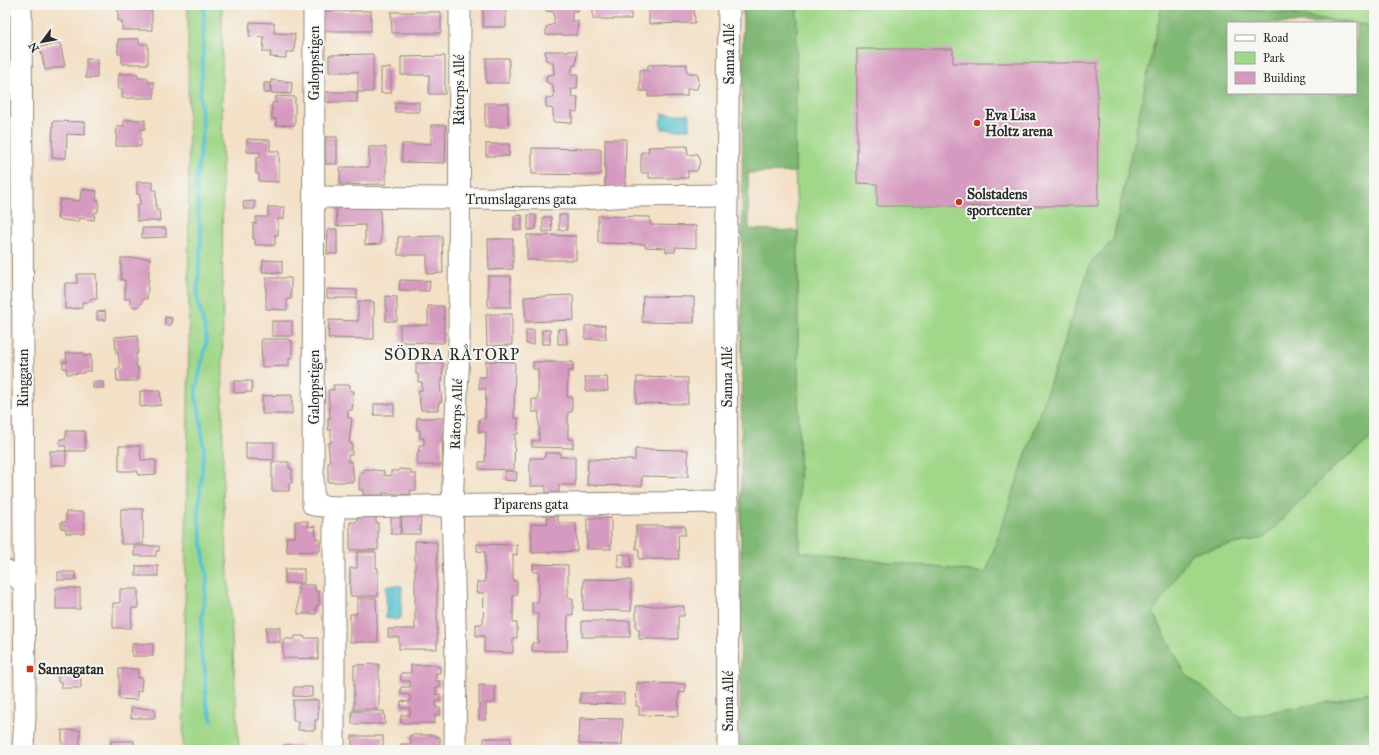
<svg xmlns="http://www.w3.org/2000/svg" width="1379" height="755" font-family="'IM FELL Great Primer',serif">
<rect width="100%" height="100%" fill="#f6f6f2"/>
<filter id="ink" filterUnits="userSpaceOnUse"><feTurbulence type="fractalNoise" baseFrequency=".025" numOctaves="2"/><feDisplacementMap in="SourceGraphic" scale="8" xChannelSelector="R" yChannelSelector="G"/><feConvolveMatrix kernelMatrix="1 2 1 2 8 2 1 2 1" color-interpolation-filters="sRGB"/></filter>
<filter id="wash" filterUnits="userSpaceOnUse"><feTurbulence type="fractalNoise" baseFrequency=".012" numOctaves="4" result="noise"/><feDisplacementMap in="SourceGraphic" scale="16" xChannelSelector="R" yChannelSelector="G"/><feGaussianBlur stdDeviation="0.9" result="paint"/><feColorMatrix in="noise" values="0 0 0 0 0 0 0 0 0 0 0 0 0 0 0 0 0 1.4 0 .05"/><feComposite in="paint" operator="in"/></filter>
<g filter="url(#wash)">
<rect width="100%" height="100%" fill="#f3e0c6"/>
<g fill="#a0d788" stroke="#66815a">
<path d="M 188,5 L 222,5 L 223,492 L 239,750 L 183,750 L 189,336 Z"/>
<path d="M 797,5 L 1162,5 L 1113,241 L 1091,262 L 986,573 L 800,552 L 798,348 L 798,231 L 795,172 Z"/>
<path d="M 1194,5 L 1374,5 L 1374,26 L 1273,12 Z"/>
<path d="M 1374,436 L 1374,691 L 1335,701 L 1240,717 L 1186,675 L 1152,613 L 1191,553 L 1264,538 L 1327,473 Z"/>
</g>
<path fill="#80b874" stroke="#567250" d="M 743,5 L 797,5 L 795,172 L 748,173 L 749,229 L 798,231 L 798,348 L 800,552 L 986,573 L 1091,262 L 1113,240 L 1162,5 C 1224,5 1288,14 1351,23 L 1228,23 L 1228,93 L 1356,93 L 1356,24 L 1374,26 L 1374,436 L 1327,473 L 1264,538 L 1191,553 L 1153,613 L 1186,675 L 1240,717 L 1335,701 L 1374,691 L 1374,750 L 740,750 Z"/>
<g fill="#55c1cf" stroke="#40767d">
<path d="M 662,114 L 689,114 L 689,129 L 662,129 L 660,120 L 662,119 Z"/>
<path d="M 386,586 L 402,586 L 401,618 L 397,618 L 397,620 L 386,618 Z"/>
</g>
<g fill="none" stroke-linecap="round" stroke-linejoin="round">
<path stroke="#55c1cf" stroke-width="4" d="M 204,5 L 203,57 L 200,98 L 203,127 L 196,186 L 201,238 L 197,297 L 206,334 L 206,343 L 196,389 L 196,399 L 199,408 L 204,449 L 198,514 L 207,579 L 202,617 L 201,652 L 205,669 L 206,703 L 212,720"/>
</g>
<g id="blocks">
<g fill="#d699bf">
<path d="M 118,5 L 144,6 L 144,11 L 152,11 L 152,30 L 122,30 L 122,21 L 118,21 Z"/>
<rect x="483" y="5" width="23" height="22"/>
<path d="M 546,5 L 578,5 L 578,11 L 572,11 L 572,21 L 578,21 L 577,35 L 546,35 L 546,27 L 554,24 L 554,12 L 546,11 Z"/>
<rect x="593" y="5" width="38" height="14"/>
<path d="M 649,5 L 694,5 L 695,23 L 649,24 Z"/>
<rect x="322" y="11" width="49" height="20"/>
<path d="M 391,12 L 441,12 L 441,33 L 392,33 Z"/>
<path d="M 250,22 L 274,23 L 274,33 L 295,34 L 294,52 L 286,52 L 286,58 L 270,57 L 271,52 L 263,52 L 264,37 L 249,36 Z"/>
<path d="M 118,39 L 139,39 L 139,44 L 148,44 L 148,64 L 122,64 L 122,54 L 118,54 Z"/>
<path d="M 60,43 L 65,66 L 45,70 L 40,47 Z"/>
<path d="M 857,49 L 953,49 L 953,63 L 1097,63 L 1098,206 L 877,206 L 877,184 L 857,183 Z"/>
<path d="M 545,51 L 577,51 L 576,65 L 573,65 L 571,74 L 578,74 L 577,89 L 571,89 L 572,97 L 578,97 L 577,112 L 572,111 L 572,123 L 553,122 L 553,109 L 546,107 L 546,98 L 554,98 L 553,85 L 546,82 L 547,75 L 554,74 L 553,63 L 546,60 Z"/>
<path d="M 373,54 L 373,92 L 358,92 L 358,72 L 329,72 L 329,55 Z"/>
<path d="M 445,56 L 445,94 L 429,94 L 429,75 L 401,75 L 401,57 Z"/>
<rect x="486" y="58" width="23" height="25"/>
<rect x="86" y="59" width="11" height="19"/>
<path d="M 687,64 L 687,73 L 697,73 L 699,81 L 697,89 L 687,89 L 687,96 L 648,97 L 648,91 L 640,91 L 640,70 L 648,70 L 648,65 Z"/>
<rect x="381" y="68" width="10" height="25"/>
<path d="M 119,74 L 138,74 L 138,78 L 148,78 L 148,82 L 154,82 L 154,98 L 122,98 L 122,89 L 118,89 Z"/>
<path d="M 271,80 L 292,82 L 291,94 L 271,93 Z"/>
<rect x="264" y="83" width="6" height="10"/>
<rect x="326" y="92" width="31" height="10"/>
<path d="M 276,96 L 295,97 L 295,125 L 276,125 L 276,119 L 272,119 L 272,103 L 276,103 Z"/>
<rect x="395" y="102" width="24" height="10"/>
<rect x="485" y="103" width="23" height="24"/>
<path d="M 124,120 L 145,120 L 145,129 L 141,129 L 141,146 L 116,146 L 117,126 L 124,126 Z"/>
<path d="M 53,121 L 85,122 L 85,135 L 67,134 L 66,158 L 52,158 Z"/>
<path d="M 431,125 L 446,125 L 445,163 L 402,162 L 402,144 L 431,144 Z"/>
<rect x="326" y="137" width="11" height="27"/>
<path d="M 247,139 L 270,140 L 270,151 L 279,151 L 279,182 L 259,181 L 259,174 L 256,174 L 256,158 L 260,158 L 260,152 L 247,152 Z"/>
<path d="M 605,139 L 626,139 L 625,187 L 605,186 Z"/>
<rect x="486" y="144" width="23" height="12"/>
<path d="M 687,146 L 688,155 L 697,154 L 700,162 L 697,171 L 688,171 L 688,178 L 649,178 L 649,173 L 641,173 L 641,152 L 649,152 L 648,147 Z"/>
<path d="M 369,147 L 386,147 L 386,184 L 340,185 L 340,167 L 369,167 Z"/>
<path d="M 532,148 L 601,149 L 601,175 L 532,174 Z"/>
<path d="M 137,182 L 153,182 L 153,190 L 156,190 L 156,210 L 159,210 L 160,221 L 137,221 L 137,205 L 140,205 L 140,195 L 137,194 Z"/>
<path d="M 81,189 L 97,191 L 96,200 L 99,200 L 98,212 L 95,212 L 94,220 L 79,218 L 78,222 L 57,219 L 60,199 L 80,201 Z"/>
<path d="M 255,201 L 255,209 L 244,209 L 243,202 Z"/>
<path d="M 380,206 L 381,244 L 365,245 L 365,225 L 337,226 L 336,207 Z"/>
<path d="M 268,207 L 285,207 L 284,219 L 278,219 L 278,235 L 275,235 L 275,245 L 255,245 L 255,239 L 253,239 L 253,223 L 256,224 L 256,217 L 268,217 Z"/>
<path d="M 522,215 L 522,230 L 514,230 L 514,216 Z"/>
<path d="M 528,215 L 536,215 L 536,229 L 528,230 Z"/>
<rect x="559" y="215" width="8" height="15"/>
<path d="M 598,216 L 650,217 L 650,225 L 696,226 L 696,248 L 676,247 L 675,252 L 666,252 L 666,248 L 645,247 L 645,244 L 598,243 Z"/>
<path d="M 543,217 L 551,217 L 552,231 L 543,232 Z"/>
<path d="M 142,228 L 166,228 L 166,237 L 142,238 Z"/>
<path d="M 328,229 L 337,229 L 337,254 L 327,254 Z"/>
<path d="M 527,235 L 576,236 L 576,260 L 527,260 Z"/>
<path d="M 442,236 L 443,273 L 427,274 L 427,255 L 398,255 L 398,237 Z"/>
<path d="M 488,239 L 513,239 L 513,269 L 489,270 Z"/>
<path d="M 121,258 L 150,258 L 147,299 L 143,299 L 142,303 L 138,307 L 134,307 L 130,303 L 130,299 L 125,299 L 125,280 L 121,280 Z"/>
<path d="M 263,260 L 282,261 L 282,273 L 262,272 Z"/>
<path d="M 77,274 L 96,274 L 97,299 L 90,299 L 90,302 L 82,302 L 82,308 L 65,309 L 65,283 L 77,283 Z"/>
<rect x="488" y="276" width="23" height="31"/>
<path d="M 266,278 L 291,278 L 291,299 L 287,299 L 287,310 L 266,309 Z"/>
<path d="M 400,280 L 430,281 L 429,291 L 399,290 Z"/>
<path d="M 327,289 L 357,290 L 357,298 L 327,298 Z"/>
<path d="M 573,295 L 574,320 L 526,322 L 524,297 Z"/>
<path d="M 386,296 L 397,297 L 397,321 L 386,321 Z"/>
<path d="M 643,296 L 694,297 L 694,323 L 642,322 Z"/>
<path d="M 358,301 L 374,302 L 374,339 L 328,338 L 329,320 L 358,321 Z"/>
<path d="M 428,306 L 444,306 L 444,343 L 400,342 L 400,325 L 428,325 Z"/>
<path d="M 105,311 L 106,320 L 97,320 L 97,312 Z"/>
<path d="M 486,314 L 512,314 L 512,345 L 487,346 Z"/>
<path d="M 165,317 L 172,318 L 171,325 L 165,325 Z"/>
<rect x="272" y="321" width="20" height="15"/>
<path d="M 605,325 L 606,339 L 585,339 L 585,326 Z"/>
<path d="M 558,329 L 566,329 L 567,344 L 558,344 Z"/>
<rect x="526" y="330" width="8" height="14"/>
<rect x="542" y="330" width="8" height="14"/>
<path d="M 138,335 L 138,353 L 136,353 L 136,366 L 138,367 L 138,381 L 117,381 L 116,369 L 120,368 L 118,353 L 116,353 L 115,337 Z"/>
<path d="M 261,339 L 289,339 L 289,341 L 292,341 L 292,358 L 289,358 L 289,366 L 262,367 Z"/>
<path d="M 66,353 L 84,353 L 84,356 L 91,355 L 91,371 L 84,371 L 84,373 L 67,374 L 66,368 L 63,368 L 63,362 L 67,362 Z"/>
<path d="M 486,361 L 515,362 L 514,418 L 518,418 L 518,434 L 515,434 L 514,470 L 479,469 L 479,462 L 485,462 L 486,432 L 479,432 L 479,419 L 485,419 L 486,389 L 479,389 L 479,377 L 486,377 Z"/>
<path d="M 533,362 L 573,362 L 573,371 L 568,371 L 567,397 L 572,397 L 572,412 L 568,412 L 568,439 L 573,439 L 573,448 L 532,447 L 532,441 L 539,441 L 539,412 L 532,412 L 532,399 L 538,399 L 538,369 L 533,369 Z"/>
<path d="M 416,363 L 443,363 L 442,383 L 440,383 L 442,402 L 439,402 L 438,410 L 421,410 L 418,390 L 422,390 L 422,382 L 418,382 L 418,374 L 416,374 Z"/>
<path d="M 585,377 L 607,377 L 608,391 L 586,391 Z"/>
<path d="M 637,377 L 688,378 L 688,404 L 636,403 Z"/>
<path d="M 234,381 L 252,381 L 252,392 L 234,393 Z"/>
<rect x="93" y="382" width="10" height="6"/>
<path d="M 333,385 L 350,385 L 350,391 L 354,391 L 352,410 L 348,410 L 348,418 L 352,418 L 349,443 L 352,443 L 352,455 L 348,455 L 348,462 L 352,462 L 354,482 L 328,482 L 328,463 L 330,463 L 328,443 L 331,443 L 331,430 L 328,430 L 328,418 L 330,418 L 328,390 L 334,390 Z"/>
<path d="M 140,391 L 160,391 L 161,405 L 140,407 Z"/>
<path d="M 292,395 L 292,414 L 262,414 L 262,396 Z"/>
<rect x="374" y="404" width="20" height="11"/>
<path d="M 417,418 L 444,418 L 444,438 L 442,438 L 443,465 L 417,465 L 417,453 L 419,453 L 419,445 L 424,445 L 424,438 L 420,438 L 420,430 L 417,430 Z"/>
<path d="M 66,431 L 85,431 L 85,451 L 66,451 L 66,446 L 60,446 L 60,439 L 66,439 Z"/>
<path d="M 246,442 L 274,442 L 274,460 L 246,459 Z"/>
<path d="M 119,446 L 140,446 L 141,460 L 156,460 L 156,474 L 138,475 L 138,471 L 119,471 Z"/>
<path d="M 635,449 L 688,450 L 688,477 L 642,476 L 642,486 L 587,485 L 588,459 L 635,460 Z"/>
<rect x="50" y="451" width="16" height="14"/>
<path d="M 545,453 L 561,453 L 560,457 L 575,457 L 575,485 L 559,485 L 559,493 L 546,493 L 546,486 L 530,486 L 530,458 L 545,458 Z"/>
<path d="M 272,462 L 289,462 L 289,468 L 292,468 L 292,483 L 289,483 L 289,491 L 272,491 Z"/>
<path d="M 364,469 L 384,471 L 384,475 L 391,476 L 391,471 L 399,471 L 399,469 L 411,470 L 411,474 L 416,474 L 416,490 L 411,490 L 410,495 L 383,493 L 383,495 L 363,495 L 363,490 L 359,490 L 359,473 L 364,473 Z"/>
<path d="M 505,471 L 517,472 L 516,481 L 504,480 Z"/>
<rect x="121" y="509" width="22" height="35"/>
<path d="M 66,512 L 84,512 L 84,533 L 66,533 L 66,529 L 61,528 L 61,522 L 66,522 Z"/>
<path d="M 402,512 L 421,513 L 420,534 L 401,534 Z"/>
<path d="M 357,513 L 376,513 L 376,523 L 378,522 L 378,550 L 350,550 L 350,522 L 357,522 Z"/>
<rect x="391" y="514" width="9" height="20"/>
<path d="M 558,516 L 558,523 L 576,523 L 577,551 L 532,553 L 531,524 L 548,523 L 547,517 Z"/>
<rect x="587" y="518" width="24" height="31"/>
<path d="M 295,521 L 308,521 L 308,527 L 315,526 L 316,539 L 320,539 L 320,551 L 287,552 L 286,537 L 295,537 Z"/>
<path d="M 636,526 L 685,526 L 685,535 L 678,535 L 679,559 L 639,559 L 639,549 L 636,549 Z"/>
<path d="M 415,541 L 437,542 L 437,649 L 399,649 L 399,637 L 388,637 L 388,629 L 415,629 Z"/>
<path d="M 477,544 L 517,545 L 517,555 L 513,554 L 513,581 L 517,581 L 517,595 L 513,595 L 513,623 L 517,623 L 517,638 L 513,638 L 513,653 L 484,652 L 484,636 L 476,636 L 476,624 L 483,624 L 484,593 L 476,593 L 477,582 L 485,582 L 485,552 L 477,551 Z"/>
<path d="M 134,546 L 159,546 L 159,551 L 156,551 L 156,556 L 134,556 Z"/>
<path d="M 357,552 L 376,552 L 376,568 L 378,568 L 378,596 L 350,596 L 350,568 L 357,568 Z"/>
<path d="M 618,554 L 631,555 L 631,568 L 618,567 Z"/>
<path d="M 533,564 L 568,565 L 568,599 L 573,599 L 573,615 L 568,615 L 567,651 L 532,651 L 532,643 L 538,643 L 538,613 L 532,613 L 532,602 L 538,602 L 539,572 L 533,572 Z"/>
<rect x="136" y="566" width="22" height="10"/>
<rect x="285" y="569" width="19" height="14"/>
<path d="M 58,572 L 75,572 L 76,580 L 58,580 Z"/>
<path d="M 584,579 L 631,580 L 631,611 L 583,610 Z"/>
<path d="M 298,585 L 315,585 L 315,591 L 319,591 L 319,606 L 316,606 L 316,614 L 298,614 Z"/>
<rect x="56" y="588" width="24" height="21"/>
<path d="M 120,589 L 138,589 L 138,608 L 132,608 L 131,628 L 113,628 L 113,603 L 120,603 Z"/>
<path d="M 357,598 L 376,598 L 378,642 L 350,642 L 350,614 L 357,614 Z"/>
<path d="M 636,606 L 684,606 L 684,616 L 678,616 L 678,639 L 639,639 L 639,629 L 636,629 Z"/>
<rect x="582" y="621" width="48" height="16"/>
<rect x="266" y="627" width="14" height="15"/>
<path d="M 295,636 L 304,636 L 304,638 L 318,638 L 318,659 L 283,658 L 283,639 L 295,639 Z"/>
<rect x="132" y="644" width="21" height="12"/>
<path d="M 379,664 L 379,709 L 354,709 L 354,665 Z"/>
<path d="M 411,665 L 436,665 L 436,666 L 440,667 L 440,673 L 436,673 L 436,681 L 440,681 L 440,687 L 436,687 L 436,695 L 440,694 L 440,701 L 436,701 L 436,708 L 440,708 L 440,715 L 435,715 L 435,723 L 401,723 L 401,715 L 410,715 L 410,708 L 401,708 L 401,701 L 410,702 L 410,695 L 401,694 L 401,687 L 410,687 L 410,681 L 401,681 L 401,673 L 411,673 Z"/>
<path d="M 63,667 L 80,668 L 81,688 L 62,688 L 62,682 L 58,682 L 58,674 L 63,674 Z"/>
<path d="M 119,669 L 138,669 L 138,678 L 142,678 L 141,691 L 137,691 L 137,700 L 119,699 Z"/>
<path d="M 637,683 L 685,684 L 685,693 L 679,692 L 678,716 L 639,715 L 639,706 L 636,706 Z"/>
<path d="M 479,685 L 495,686 L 495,703 L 486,703 L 486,720 L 479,720 Z"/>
<path d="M 294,687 L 312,687 L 312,697 L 293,696 Z"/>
<path d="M 580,693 L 624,693 L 624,704 L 580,703 Z"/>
<path d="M 293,700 L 318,700 L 318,720 L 315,720 L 315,730 L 298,730 L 298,721 L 293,721 Z"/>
<path d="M 131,708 L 155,709 L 155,718 L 131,718 Z"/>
<path d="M 352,711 L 384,711 L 385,724 L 352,724 Z"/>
<path d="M 580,718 L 623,719 L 622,745 L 579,744 Z"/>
<rect x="62" y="730" width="18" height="20"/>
<path d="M 410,735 L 436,735 L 436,737 L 440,737 L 440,744 L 436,744 L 436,750 L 400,750 L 401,744 L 411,744 Z"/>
<rect x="352" y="736" width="31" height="12"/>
<rect x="484" y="738" width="27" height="12"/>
<rect x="111" y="741" width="23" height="9"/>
<rect x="283" y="745" width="18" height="5"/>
</g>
</g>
</g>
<g filter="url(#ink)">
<use href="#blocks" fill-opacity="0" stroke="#8f8678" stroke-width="1"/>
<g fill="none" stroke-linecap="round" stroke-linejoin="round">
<defs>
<g id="minor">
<path d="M 21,5 L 25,718 L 23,750"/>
<path d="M 314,5 L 313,505 L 334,507 L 334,750"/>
<path d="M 314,197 L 579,199 L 632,196 L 727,195"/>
<path d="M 334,507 L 727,502"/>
<path d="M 5,570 L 24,582"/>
<path d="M 455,750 L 456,660 L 452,505 L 459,349 L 460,5"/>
<path d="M 728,750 L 726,299 L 729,5"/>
</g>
</defs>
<use href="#minor" stroke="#8f8678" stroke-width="23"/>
<use href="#minor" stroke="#fff" stroke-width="21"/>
</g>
</g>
<g fill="#c8321e" stroke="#f6f6f2" stroke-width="1.5">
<circle cx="977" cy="123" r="4"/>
<circle cx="959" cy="202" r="4"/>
<rect x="26" y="665" width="8" height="8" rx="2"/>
</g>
<g text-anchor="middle" stroke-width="4" stroke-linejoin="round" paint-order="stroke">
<g font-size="14" fill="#2b2b2b" stroke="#f6f6f2">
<text transform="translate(729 54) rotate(-90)" y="5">Sanna Allé</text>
<text transform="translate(314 63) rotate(-90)" y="5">Galoppstigen</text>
<text transform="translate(459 90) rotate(-90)" y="5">Råtorps Allé</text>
<text x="521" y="204">Trumslagarens gata</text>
<text transform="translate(727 377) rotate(-90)" y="5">Sanna Allé</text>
<text transform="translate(23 378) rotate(-90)" y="5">Ringgatan</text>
<text transform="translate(314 387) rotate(-90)" y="5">Galoppstigen</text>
<text transform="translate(456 414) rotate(-88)" y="5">Råtorps Allé</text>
<text x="531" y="509">Piparens gata</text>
<text transform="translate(728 701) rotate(-90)" y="5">Sanna Allé</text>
</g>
<g font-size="14" font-weight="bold" fill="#2b2b2b" stroke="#f6f6f2" text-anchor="start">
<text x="985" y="120">Eva Lisa<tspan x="985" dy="16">Holtz arena</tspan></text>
<text x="967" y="199">Solstadens<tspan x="967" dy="16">sportcenter</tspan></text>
<text x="38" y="674">Sannagatan</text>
</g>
<g font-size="16" letter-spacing="1" fill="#2b2b2b" stroke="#f6f6f2">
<text x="452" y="360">SÖDRA RÅTORP</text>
</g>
</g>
<rect width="1379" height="755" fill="none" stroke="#f6f6f2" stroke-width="20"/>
<rect x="1227" y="22" width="130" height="72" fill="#f6f6f2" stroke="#a5a5a2"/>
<rect x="1235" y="35" width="20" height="6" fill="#ffffff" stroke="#a5a5a2"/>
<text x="1263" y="42" font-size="12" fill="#2b2b2b">Road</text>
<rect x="1235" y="52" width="20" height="12" fill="#a0d788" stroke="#a5a5a2"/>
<text x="1263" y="62" font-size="12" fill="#2b2b2b">Park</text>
<rect x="1235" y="72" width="20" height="12" fill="#d699bf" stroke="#a5a5a2"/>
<text x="1263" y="82" font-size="12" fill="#2b2b2b">Building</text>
<g transform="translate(42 42) rotate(238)" stroke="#f6f6f2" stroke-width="3" paint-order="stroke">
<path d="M0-3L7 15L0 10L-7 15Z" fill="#2b2b2b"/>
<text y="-6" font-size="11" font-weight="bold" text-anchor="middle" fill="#2b2b2b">N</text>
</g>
</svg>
